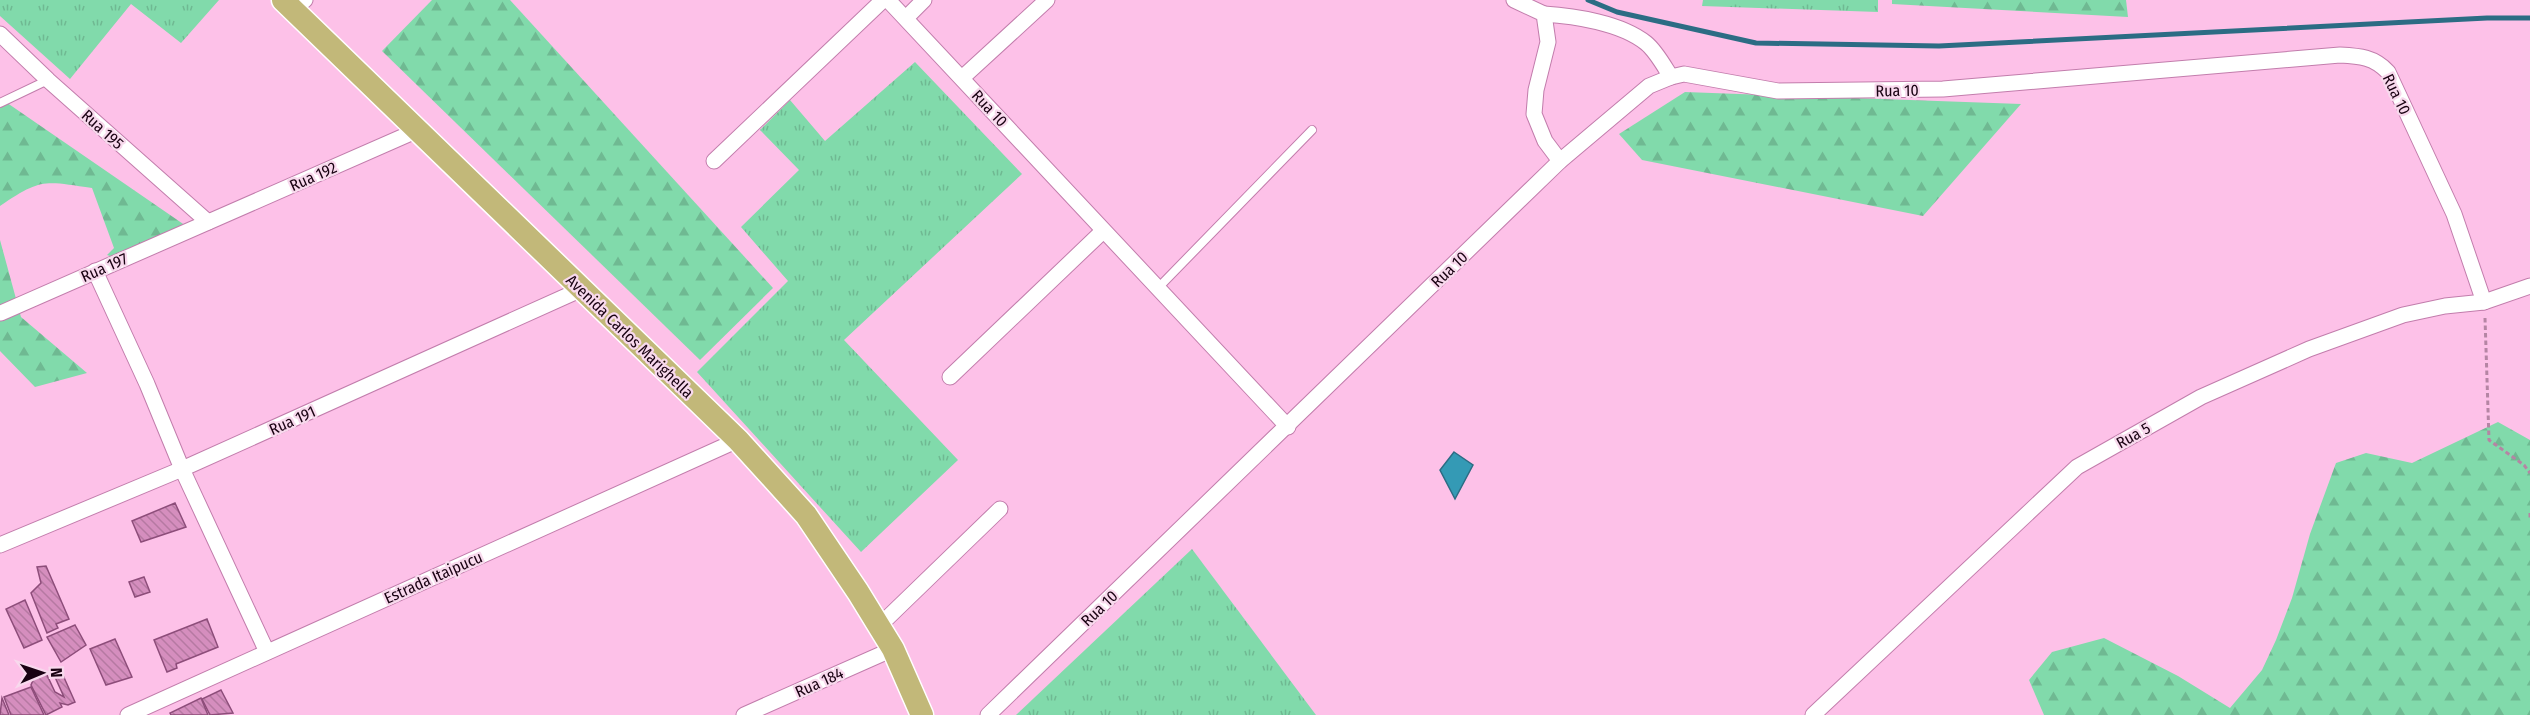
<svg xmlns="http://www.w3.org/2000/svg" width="2530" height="715" font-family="'Fira Sans Condensed',sans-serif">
<defs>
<pattern id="grass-tufts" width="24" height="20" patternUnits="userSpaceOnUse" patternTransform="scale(1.5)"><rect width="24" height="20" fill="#81daab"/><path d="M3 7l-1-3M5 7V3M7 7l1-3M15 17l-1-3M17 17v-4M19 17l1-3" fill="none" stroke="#6fb992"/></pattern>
<pattern id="forest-firs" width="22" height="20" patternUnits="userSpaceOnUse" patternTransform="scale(1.5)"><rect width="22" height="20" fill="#81daab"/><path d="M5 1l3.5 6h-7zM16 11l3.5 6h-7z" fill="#6fb992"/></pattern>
<pattern id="building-back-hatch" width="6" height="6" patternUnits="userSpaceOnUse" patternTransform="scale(1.5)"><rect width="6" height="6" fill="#d58ebe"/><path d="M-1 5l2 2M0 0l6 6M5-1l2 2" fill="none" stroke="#b679a2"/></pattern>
</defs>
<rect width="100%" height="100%" fill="#fdc1e8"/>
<g fill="url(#grass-tufts)">
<path d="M 0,0 L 219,0 L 181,43 L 131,4 L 70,79 L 0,16 Z"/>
<path d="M 1703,0 L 1878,0 L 1878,12 L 1702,6 Z"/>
<path d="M 915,62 L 1022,174 L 844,340 L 958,460 L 861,552 L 697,372 L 788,281 L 741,227 L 799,170 L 760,130 L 790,100 L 825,141 Z"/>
<path d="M 1192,549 L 1316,715 L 1016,715 Z"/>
</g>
<g fill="url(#forest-firs)">
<path d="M 432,0 L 510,0 L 773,288 L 700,360 L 382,51 Z"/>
<path d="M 1892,0 L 2126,0 L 2128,17 L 1892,4 Z"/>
<path d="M 1685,92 L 2021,104 L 1923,216 L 1642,160 L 1619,134 Z"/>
<path d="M 0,98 L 189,228 L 127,262 L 107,255 L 114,248 L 92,188 C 44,181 41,178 0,206 Z"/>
<path d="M 0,240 L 21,317 L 87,373 L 35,387 L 0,351 Z"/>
<path d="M 2498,422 L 2530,440 L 2530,715 L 2044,715 L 2029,680 L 2052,652 L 2104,638 L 2178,676 L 2230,708 L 2262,670 L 2276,640 L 2292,598 L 2310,534 L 2336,463 L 2366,453 L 2412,463 Z"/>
</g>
<path fill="#349ab5" stroke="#2c6c84" stroke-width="1.5" d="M 1454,452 L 1473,465 L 1455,499 L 1440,470 Z"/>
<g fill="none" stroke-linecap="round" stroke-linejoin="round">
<path stroke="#2c6c84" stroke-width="5" d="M 1588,0 L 1617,12 L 1756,43 L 1939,46 L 2487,18 L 2530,18"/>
</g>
<g fill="url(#building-back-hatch)" stroke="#8d4d7a" stroke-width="1.5">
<path d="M 175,503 L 186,527 L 141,542 L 132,521 Z"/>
<path d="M 46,566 L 69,619 L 56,624 L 58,628 L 47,633 L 31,593 L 41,583 L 37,567 Z"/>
<path d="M 144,577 L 150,592 L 135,597 L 129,582 Z"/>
<path d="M 25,600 L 42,640 L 24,648 L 6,609 Z"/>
<path d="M 207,619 L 218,647 L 176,664 L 177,668 L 167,672 L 154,640 Z"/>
<path d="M 75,625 L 86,645 L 61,662 L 47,637 Z"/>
<path d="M 115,639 L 132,677 L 106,685 L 90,649 Z"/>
<path d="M 46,673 L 55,692 L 64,697 L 55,677 L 62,673 L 75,702 L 68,705 L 60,703 L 62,707 L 46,715 L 31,685 L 34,678 Z"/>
<path d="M 31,687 L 44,715 L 11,715 L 4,697 Z"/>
<path d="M 221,690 L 233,713 L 210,715 L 202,699 Z"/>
<path d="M 2,698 L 9,715 L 0,715 Z"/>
<path d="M 201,698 L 208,715 L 171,715 L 170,713 Z"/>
</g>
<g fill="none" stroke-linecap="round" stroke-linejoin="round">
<defs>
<g id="service">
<path d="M 0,103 L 48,80"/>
<path d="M 1158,288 L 1312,130"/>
</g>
<g id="minor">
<path d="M 888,0 L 1288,427"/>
<path d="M 1514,0 L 1544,14 L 1548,42 L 1536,90 L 1534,114 L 1545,141 L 1560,161"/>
<path d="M 292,8 L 305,0"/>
<path d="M 1544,14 C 1575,16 1621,23 1646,43 C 1656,51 1664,66 1671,77"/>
<path d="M 906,18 L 924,0"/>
<path d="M 0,34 L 48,80 L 208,222"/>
<path d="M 962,78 L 1047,0"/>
<path d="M 714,161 L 883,0"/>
<path d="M 95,271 L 147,384 L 182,469 L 267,652"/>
<path d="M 1,313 L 418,130"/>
<path d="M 950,377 L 1103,231"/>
<path d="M 0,545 L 182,469 L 582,289"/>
<path d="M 878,627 L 1000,509"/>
<path d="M 128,715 L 738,440"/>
<path d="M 744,715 L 893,649"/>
<path d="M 988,715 L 1560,161 L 1649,86 L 1671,77 L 1684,74 L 1778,91 L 1943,89 L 2340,55 C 2360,56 2374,57 2388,72 L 2454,214 L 2484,302"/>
<path d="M 1813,715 L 2077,467 L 2201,397 L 2309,349 L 2403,315 L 2445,306 L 2484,302 L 2530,286"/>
</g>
<path id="primary" d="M 283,0 L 738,440 L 806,515 L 858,592 L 893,649 L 922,715"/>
</defs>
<use href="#service" stroke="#c27dac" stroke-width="10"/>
<use href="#minor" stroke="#c27dac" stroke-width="17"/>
<use href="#primary" stroke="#fff" stroke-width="25"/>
<g stroke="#b585a4" stroke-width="3" stroke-dasharray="4.5 3" stroke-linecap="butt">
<path d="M 2485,318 L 2489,440 L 2524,465 L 2530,473"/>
<path d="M 2530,513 L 2530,519"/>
</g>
<use href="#service" stroke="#fff" stroke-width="8"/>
<use href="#minor" stroke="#fff" stroke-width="15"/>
<use href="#primary" stroke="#c2b879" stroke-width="22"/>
</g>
<g text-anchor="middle" stroke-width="4.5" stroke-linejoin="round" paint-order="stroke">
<g font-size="16" fill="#190212" stroke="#f8d9ed">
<text transform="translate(1897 90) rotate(-1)" y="6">Rua 10</text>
<text transform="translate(2397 94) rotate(64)" y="6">Rua 10</text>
<text transform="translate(990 108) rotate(47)" y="6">Rua 10</text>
<text transform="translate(103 129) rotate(42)" y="6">Rua 195</text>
<text transform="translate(313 176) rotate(-24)" y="6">Rua 192</text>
<text transform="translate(104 267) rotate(-24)" y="6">Rua 197</text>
<text transform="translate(1449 269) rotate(-44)" y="6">Rua 10</text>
<text transform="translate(630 336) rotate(44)" y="6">Avenida Carlos Marighella</text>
<text transform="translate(292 420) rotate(-24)" y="6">Rua 191</text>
<text transform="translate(2133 435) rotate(-29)" y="6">Rua 5</text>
<text transform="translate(433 577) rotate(-24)" y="6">Estrada Itaipucu</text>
<text transform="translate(1099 608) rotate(-44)" y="6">Rua 10</text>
<text transform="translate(819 682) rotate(-24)" y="6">Rua 184</text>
</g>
</g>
<g transform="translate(42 673) rotate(88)" stroke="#f8d9ed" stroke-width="4.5" paint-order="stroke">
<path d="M0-4.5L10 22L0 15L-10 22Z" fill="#190212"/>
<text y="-9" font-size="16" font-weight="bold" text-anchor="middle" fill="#190212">N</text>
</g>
</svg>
